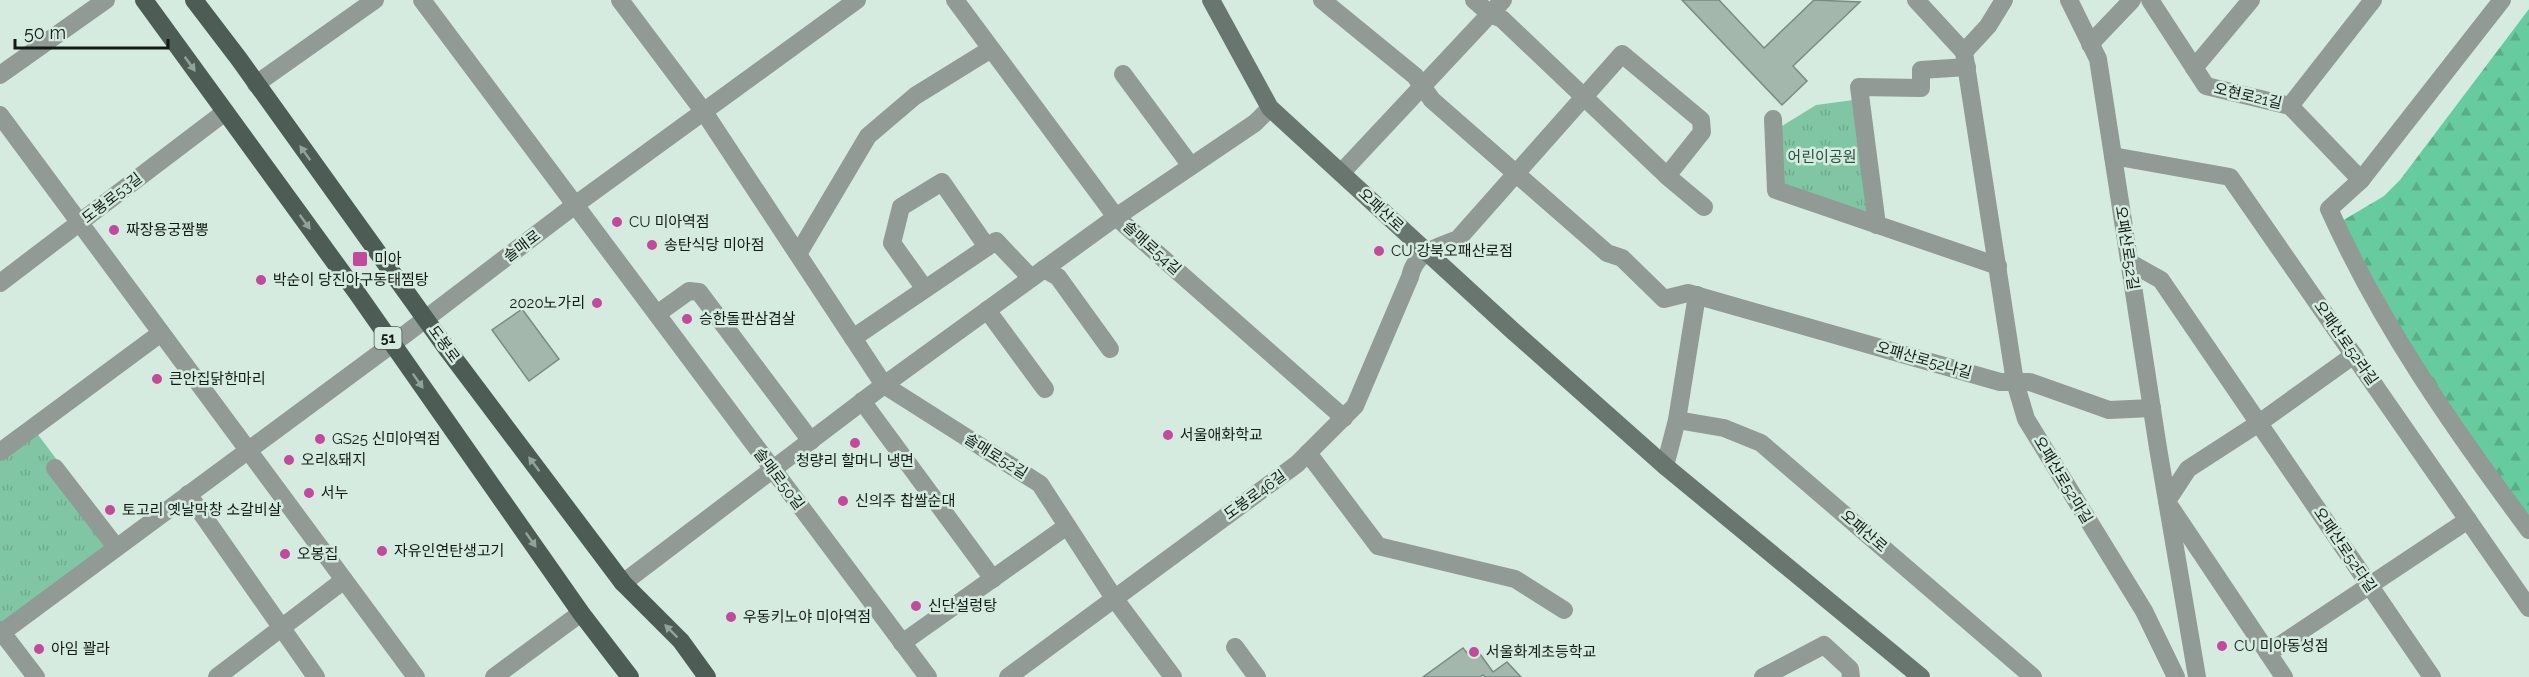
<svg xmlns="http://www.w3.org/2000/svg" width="2529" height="677" font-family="Raleway,'Noto Sans KR',sans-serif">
<defs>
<pattern id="grass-tufts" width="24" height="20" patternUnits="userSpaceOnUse" patternTransform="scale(1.5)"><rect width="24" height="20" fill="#80c6a4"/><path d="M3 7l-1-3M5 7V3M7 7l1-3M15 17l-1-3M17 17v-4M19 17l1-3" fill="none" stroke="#6eaa8c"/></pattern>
<pattern id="forest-firs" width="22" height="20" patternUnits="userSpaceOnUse" patternTransform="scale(1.5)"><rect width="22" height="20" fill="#66cb9e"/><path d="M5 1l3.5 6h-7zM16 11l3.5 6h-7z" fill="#57ae87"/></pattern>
</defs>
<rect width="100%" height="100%" fill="#d5ebdf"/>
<g fill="url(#grass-tufts)">
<path d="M 1861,99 L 1877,225 L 1778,191 L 1774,131 L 1816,105 Z"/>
<path d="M 33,428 L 120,544 L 0,630 L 0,452 Z"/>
</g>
<path fill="url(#forest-firs)" d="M 2529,9 L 2529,530 L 2452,423 L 2342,221 L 2384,196 L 2400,180 Z"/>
<g fill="#a3b7ac" stroke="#798c82" stroke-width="1.5">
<path d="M 1682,0 L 1719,0 L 1764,48 L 1814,0 L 1860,2 L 1793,66 L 1807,81 L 1782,105 Z"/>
<path d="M 522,309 L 559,359 L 529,381 L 492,330 Z"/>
<path d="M 1475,647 L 1493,672 L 1507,662 L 1521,677 L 1485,677 L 1483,675 L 1480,677 L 1423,677 L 1463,648 L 1467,653 Z"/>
</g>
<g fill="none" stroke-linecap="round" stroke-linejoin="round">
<g stroke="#919a95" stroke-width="18">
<path d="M 422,0 L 928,677"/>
<path d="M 620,0 L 704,112 L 884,385 L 1040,484 L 1114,598 L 1173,677"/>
<path d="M 955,0 L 1116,217 L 1344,418"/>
<path d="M 1322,0 L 1415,76 L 1432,100 L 1607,253 L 1622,258 L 1664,299 L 1688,293 L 2000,382 L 2030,382 L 2109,410 L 2152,408"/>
<path d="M 1474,0 L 1490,14 L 1502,19 L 1667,176 L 1704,207"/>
<path d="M 1916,0 L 1964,52"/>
<path d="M 2069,0 L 2098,59 L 2158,448 L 2197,677"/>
<path d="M 2150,0 L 2206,86 L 2290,106 L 2361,180"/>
<path d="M 2502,0 L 2361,180 L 2329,209 C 2381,325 2453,428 2529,530"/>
<path d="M 2090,44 L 2132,0"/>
<path d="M 1964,52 L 2015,382 L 2026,419 L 2144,611 L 2176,677"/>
<path d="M 1964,52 L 1988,26 L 2004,0"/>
<path d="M 2194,68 L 2251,0"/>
<path d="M 1123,74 L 1191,166"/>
<path d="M 0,75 L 106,0"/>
<path d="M 256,84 L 375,0"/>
<path d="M 2290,106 L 2373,0"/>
<path d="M 0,115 L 416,677"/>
<path d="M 1773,119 L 1776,190 L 1998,266"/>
<path d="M 2113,156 L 2230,177 L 2529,608"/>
<path d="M 1341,173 L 1503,0"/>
<path d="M 1877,225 L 1859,87 L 1921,88 L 1921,70 L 1967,67"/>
<path d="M 798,254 L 868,136 L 915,96 L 991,49"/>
<path d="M 2129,262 L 2161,280 L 2432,677"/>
<path d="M 1044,269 L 1058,277 L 1110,349"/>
<path d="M 0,283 L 225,112"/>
<path d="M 925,289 L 892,243 L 901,207 L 942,182 L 987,247"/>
<path d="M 987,310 L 1045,389"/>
<path d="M 657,314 L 689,291 L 699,292 L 811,441"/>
<path d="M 853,338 L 996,241 L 1031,278"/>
<path d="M 862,401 L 993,579"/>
<path d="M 1677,420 L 1724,428 L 1761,443 L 2033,677"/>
<path d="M 0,452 L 161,333"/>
<path d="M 1308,453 L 1378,546 L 1515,579 L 1564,610"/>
<path d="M 1665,466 L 1677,420 L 1697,295"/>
<path d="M 55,468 L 116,547"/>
<path d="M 188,494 L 316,677"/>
<path d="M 2167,501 L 2188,469 L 2259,423 L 2354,355"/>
<path d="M 2171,508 L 2284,677"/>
<path d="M 623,583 L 884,385 L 1116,217 L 1255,123 L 1270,108"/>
<path d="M 0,630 L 36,677"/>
<path d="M 0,634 L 407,333 L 575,205 L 857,0"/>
<path d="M 902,643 L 1067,526"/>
<path d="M 1235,647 L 1257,677"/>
<path d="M 2268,653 L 2468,520"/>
<path d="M 217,677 L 344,580"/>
<path d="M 494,677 L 581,613"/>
<path d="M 1008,677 L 1297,464 L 1355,406 L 1410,277 C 1415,252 1436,248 1458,239 L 1622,54 L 1701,120 L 1702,132 L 1667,176"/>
<path d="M 1763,677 L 1824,645 L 1850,669 L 1851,677"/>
</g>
<path stroke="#69766f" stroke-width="18" d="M 1211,0 L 1270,108 L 1513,331 L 1665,466 L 1921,677"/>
<g stroke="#4d5d55" stroke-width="18">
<path d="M 144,0 L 357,293 L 581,613 L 630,677"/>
<path d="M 194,0 L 239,59 L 447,349 L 623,583 L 681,641 L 707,677"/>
</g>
</g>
<defs><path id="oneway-solid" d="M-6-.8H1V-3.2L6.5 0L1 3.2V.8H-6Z" transform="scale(1.5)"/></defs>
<g fill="#91a49a">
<use href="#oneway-solid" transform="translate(190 64) rotate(54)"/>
<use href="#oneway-solid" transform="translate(305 153) rotate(-126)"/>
<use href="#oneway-solid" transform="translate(305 222) rotate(54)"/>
<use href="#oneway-solid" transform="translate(418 381) rotate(55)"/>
<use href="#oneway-solid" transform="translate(534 464) rotate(-127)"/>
<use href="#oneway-solid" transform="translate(531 540) rotate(55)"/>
<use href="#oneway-solid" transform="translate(671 631) rotate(-135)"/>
</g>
<g fill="#c3499c" stroke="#d5ebdf" stroke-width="2">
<circle cx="617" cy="222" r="6"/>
<circle cx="114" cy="230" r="6"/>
<circle cx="652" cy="245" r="6"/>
<circle cx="1379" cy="251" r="6"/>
<rect x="352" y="251" width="16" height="16" rx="3"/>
<circle cx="261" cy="280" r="6"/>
<circle cx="597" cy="303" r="6"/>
<circle cx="687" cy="319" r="6"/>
<circle cx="157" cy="379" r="6"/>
<circle cx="1168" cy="435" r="6"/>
<circle cx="320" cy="439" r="6"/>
<circle cx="855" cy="443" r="6"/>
<circle cx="289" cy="460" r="6"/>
<circle cx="309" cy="493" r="6"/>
<circle cx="843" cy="501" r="6"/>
<circle cx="110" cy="510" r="6"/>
<circle cx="382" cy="551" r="6"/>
<circle cx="285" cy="554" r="6"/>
<circle cx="916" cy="606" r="6"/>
<circle cx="731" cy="617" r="6"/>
<circle cx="2222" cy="646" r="6"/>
<circle cx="39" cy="649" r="6"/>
<circle cx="1474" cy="652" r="6"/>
</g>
<g text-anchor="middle" stroke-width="5" stroke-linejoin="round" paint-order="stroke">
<rect fill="#d5ebdf" stroke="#4c5952" stroke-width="1.5" x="374.5" y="327" width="27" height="22" rx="4.5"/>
<g font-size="14" font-weight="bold" fill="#121a16">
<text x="388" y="343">51</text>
</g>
<g font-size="15" fill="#121a16" stroke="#d5ebdf">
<text transform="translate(2248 96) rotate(13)" y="5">오현로21길</text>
<text transform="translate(112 198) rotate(-38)" y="5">도봉로53길</text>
<text transform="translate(1381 210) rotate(43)" y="5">오패산로</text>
<text transform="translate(522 246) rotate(-37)" y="5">솔매로</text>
<text transform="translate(1152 248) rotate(42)" y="5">솔매로54길</text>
<text transform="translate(2127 248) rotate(81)" y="5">오패산로52길</text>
<text transform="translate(2346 343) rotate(55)" y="5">오패산로52라길</text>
<text transform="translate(444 344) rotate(54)" y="5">도봉로</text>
<text transform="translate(1924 360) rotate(16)" y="5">오패산로52나길</text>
<text transform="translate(996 456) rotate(32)" y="5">솔매로52길</text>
<text transform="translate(779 479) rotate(53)" y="5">솔매로50길</text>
<text transform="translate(2063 480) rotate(59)" y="5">오패산로52마길</text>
<text transform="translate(1255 495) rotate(-36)" y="5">도봉로46길</text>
<text transform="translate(1864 531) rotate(41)" y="5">오패산로</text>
<text transform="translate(2345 550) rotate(56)" y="5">오패산로52다길</text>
</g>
<g font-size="15" fill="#26503d" stroke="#d5ebdf">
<text x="1822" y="162">어린이공원</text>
</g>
<g font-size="15" fill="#121a16" stroke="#d5ebdf" text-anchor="start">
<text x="629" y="227">CU 미아역점</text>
<text x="126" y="235">짜장용궁짬뽕</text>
<text x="664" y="250">송탄식당 미아점</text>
<text x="1391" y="256">CU 강북오패산로점</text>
<text x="374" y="264">미아</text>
<text x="273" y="285">박순이 당진아구동태찜탕</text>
<text x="585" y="308" text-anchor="end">2020노가리</text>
<text x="699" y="324">승한돌판삼겹살</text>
<text x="169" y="384">큰안집닭한마리</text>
<text x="1180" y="440">서울애화학교</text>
<text x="332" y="444">GS25 신미아역점</text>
<text x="301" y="465">오리&amp;돼지</text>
<text x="855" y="466" text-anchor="middle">청량리 할머니 냉면</text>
<text x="321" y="498">서누</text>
<text x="855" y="506">신의주 찹쌀순대</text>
<text x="122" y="515">토고리 옛날막창 소갈비살</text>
<text x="394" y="556">자유인연탄생고기</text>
<text x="297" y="559">오봉집</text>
<text x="928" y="611">신단설렁탕</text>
<text x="743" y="622">우동키노야 미아역점</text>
<text x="2234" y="651">CU 미아동성점</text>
<text x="51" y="654">아임 꽐라</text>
<text x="1486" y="657">서울화계초등학교</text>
</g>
</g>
<path d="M15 39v9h153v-9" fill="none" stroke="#121a16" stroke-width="3"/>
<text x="24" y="39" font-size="18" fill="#121a16" stroke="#d5ebdf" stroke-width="4.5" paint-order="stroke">50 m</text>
</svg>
